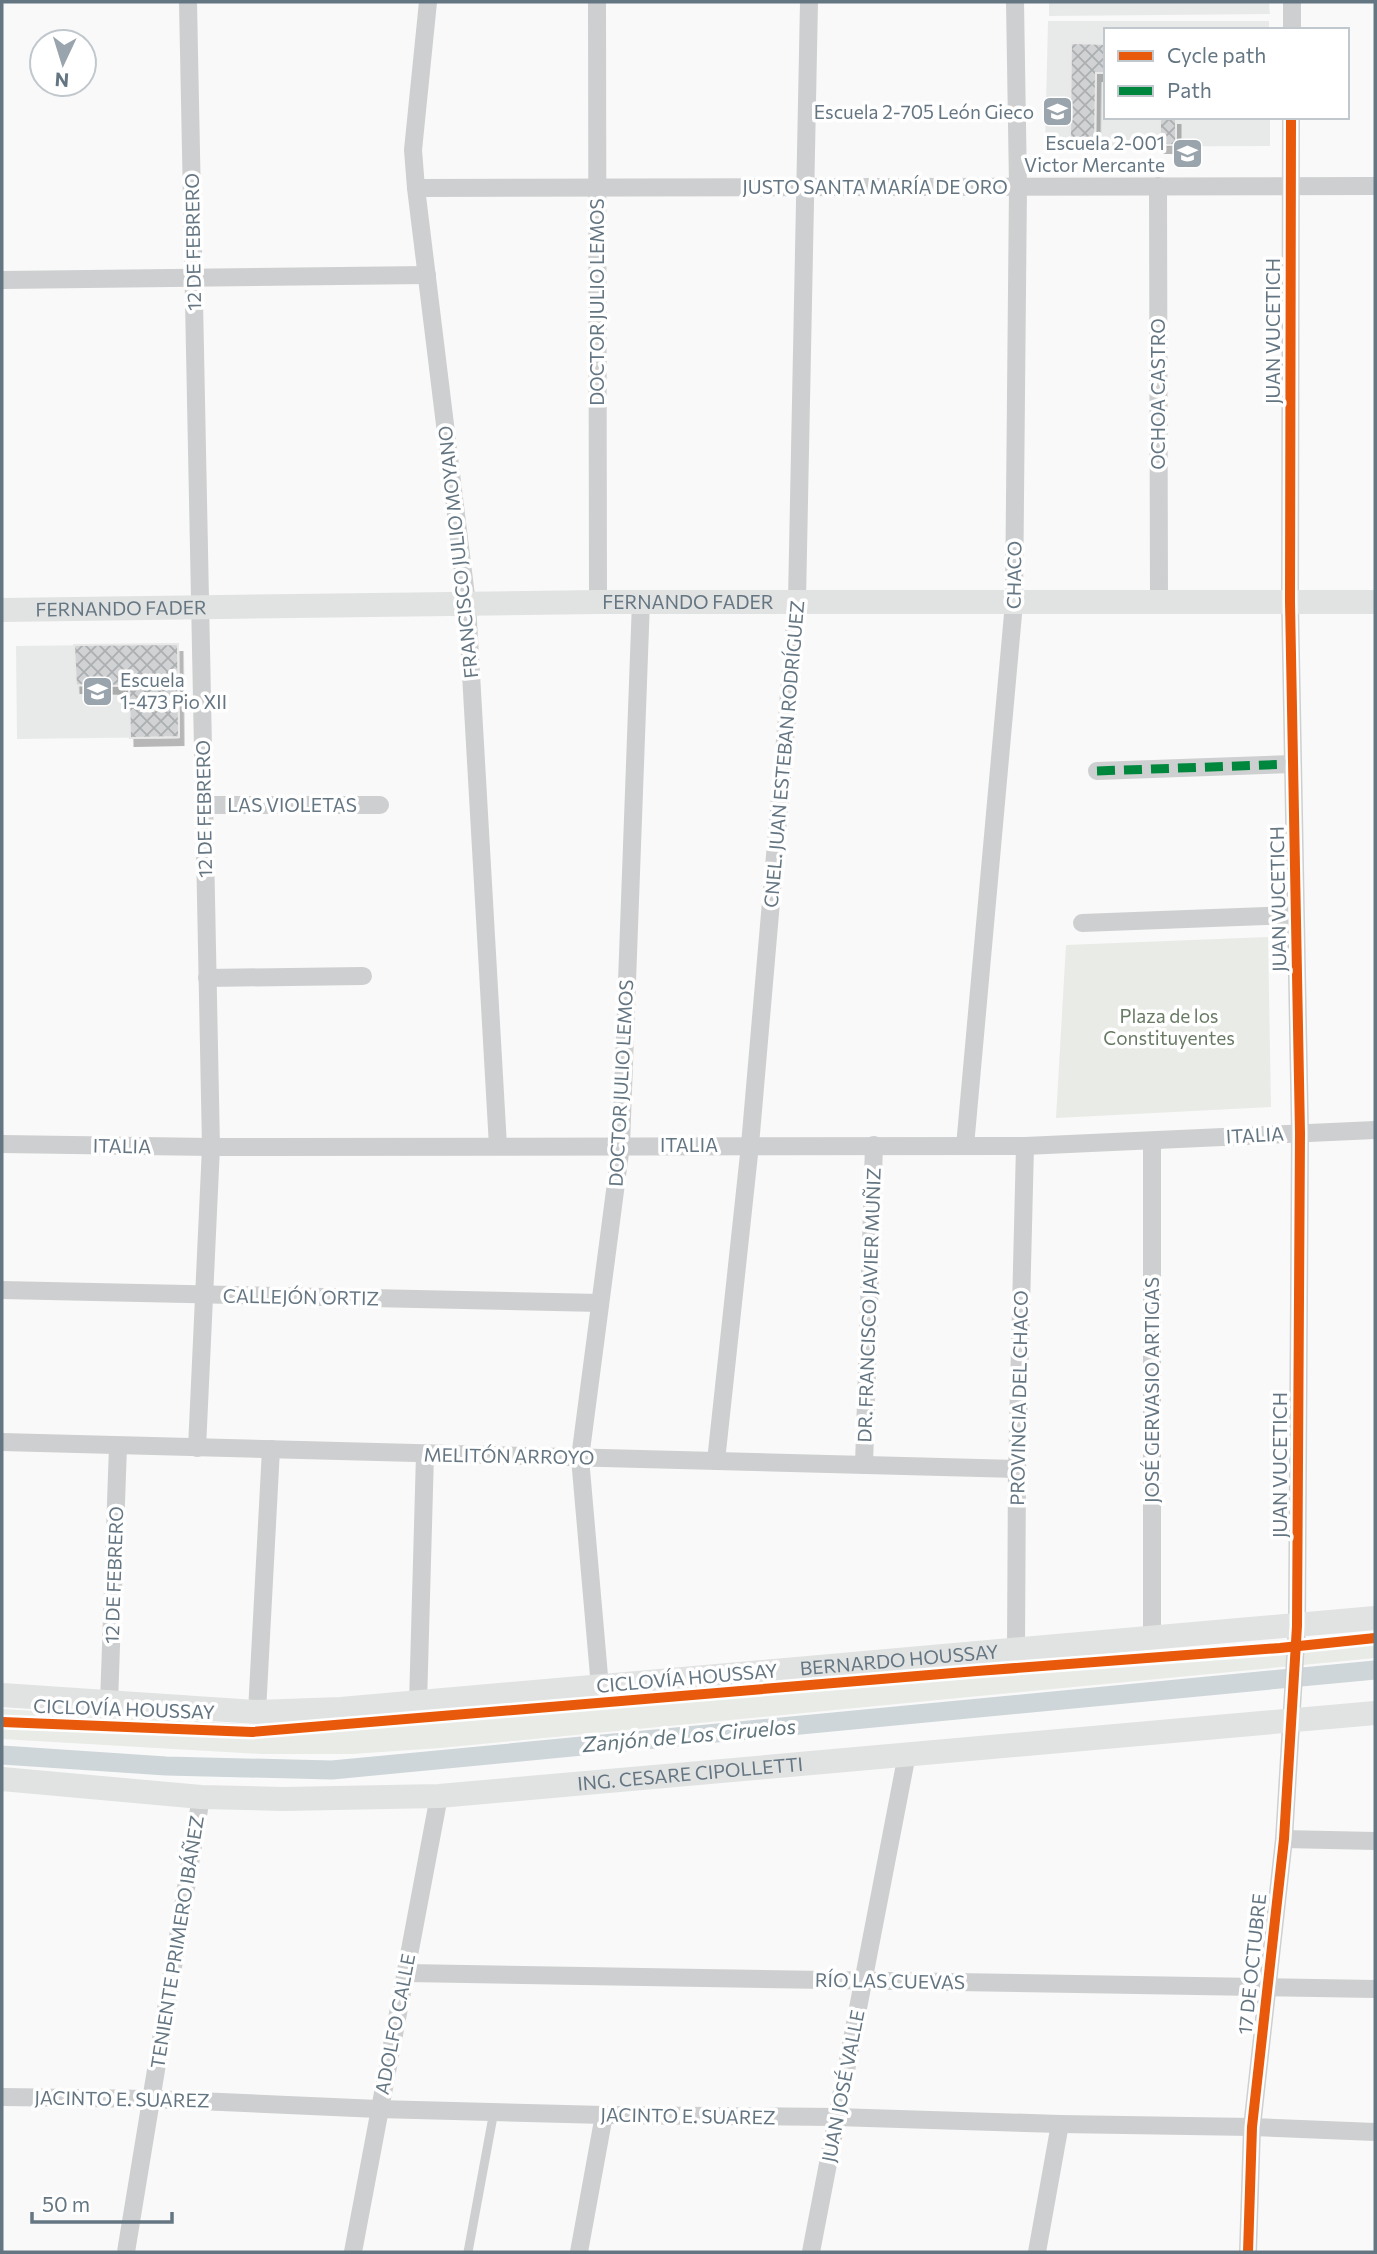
<svg xmlns="http://www.w3.org/2000/svg" width="1377" height="2254" font-family="Commissioner,sans-serif">
<defs>
<pattern id="building-cross-hatch" width="8" height="8" patternUnits="userSpaceOnUse" patternTransform="scale(1.75)"><rect width="8" height="8" fill="#d0d2d3"/><path d="M0 0l8 8M0 8l8-8" fill="none" stroke="#acafb1"/></pattern>
<filter id="shadow"><feDropShadow dx="4.5" dy="8" stdDeviation="0" flood-color="#0004"/></filter>
</defs>
<rect width="100%" height="100%" fill="#f9f9f9"/>
<g fill="#e8e9e9">
<path d="M 1049,2 L 1269,2 L 1270,14 L 1049,16 Z"/>
<path d="M 1048,21 L 1269,21 L 1269,30 L 1106,30 L 1106,117 L 1270,117 L 1270,146 L 1045,147 Z"/>
<path d="M 178,644 L 179,737 L 17,739 L 16,646 Z"/>
</g>
<g fill="#e8ebe6">
<path d="M 1268,937 L 1271,1107 L 1056,1118 L 1066,945 Z"/>
<path d="M 1375,1636 L 1375,1658 L 440,1748 L 352,1754 L 261,1754 L 2,1739 L 2,1709 L 277,1726 L 426,1717 Z"/>
</g>
<g fill="none" stroke-linecap="round" stroke-linejoin="round">
<path stroke="#ced6d9" stroke-width="19" d="M 2,1755 L 166,1766 L 332,1770 L 1375,1670"/>
</g>
<g fill="url(#building-cross-hatch)" stroke="#e8e8e8" stroke-width="2" filter="url(#shadow)">
<path d="M 1071,43 L 1106,44 L 1106,73 L 1096,73 L 1095,138 L 1070,138 Z"/>
<rect x="1160" y="117" width="16" height="28"/>
<path d="M 178,644 L 179,737 L 130,738 L 129,686 L 76,685 L 74,645 Z"/>
</g>
<g fill="none" stroke-linecap="round" stroke-linejoin="round">
<path stroke="#cecfd0" stroke-width="9" d="M 468,2252 L 494,2111"/>
<g stroke="#cecfd0" stroke-width="18">
<path d="M 188,2 L 211,1147 L 197,1448"/>
<path d="M 428,2 L 413,150 L 416,188 L 467,604 L 498,1146"/>
<path d="M 597,2 L 598,602"/>
<path d="M 1292,30 L 1292,2"/>
<path d="M 1158,186 L 1159,602"/>
<path d="M 416,188 L 1375,186"/>
<path d="M 2,280 L 427,275"/>
<path d="M 1097,771 L 1293,764"/>
<path d="M 204,805 L 380,805"/>
<path d="M 1082,923 L 1295,915"/>
<path d="M 207,978 L 363,976"/>
<path d="M 1152,1141 L 1152,1639"/>
<path d="M 2,1144 L 211,1147 L 1025,1146 L 1375,1130"/>
<path d="M 965,1146 L 1014,603 L 1018,186 L 1015,2"/>
<path d="M 2,1290 L 600,1303"/>
<path d="M 2,1442 L 1017,1469"/>
<path d="M 716,1461 L 750,1145 L 797,601 L 809,2"/>
<path d="M 864,1465 L 874,1145"/>
<path d="M 1016,1650 L 1017,1469 L 1025,1146"/>
<path d="M 600,1687 L 580,1458 L 621,1145 L 641,601"/>
<path d="M 109,1703 L 118,1446"/>
<path d="M 418,1704 L 425,1454"/>
<path d="M 257,1712 L 271,1449"/>
<path d="M 1284,1839 L 1375,1841"/>
<path d="M 406,1973 L 1375,1989"/>
<path d="M 2,2097 L 152,2099 L 378,2109 L 604,2115 L 836,2117 L 1060,2124 L 1252,2127 L 1375,2132"/>
<path d="M 126,2252 L 201,1797"/>
<path d="M 353,2252 L 439,1796"/>
<path d="M 579,2252 L 604,2115"/>
<path d="M 811,2252 L 907,1754"/>
<path d="M 1037,2252 L 1060,2124"/>
<path d="M 1248,2252 L 1252,2127 L 1284,1839 L 1297,1626 L 1300,1133 L 1290,602 L 1291,117"/>
</g>
<g stroke="#e1e2e2" stroke-width="24">
<path id="s1" d="M 2,610 L 598,602 L 1375,602"/>
<path id="s2" d="M 2,1695 L 257,1712 L 341,1709 L 1375,1618"/>
<path id="s3" d="M 2,1779 L 201,1797 L 284,1799 L 439,1796 L 1375,1713"/>
</g>
<path stroke="#00873e" stroke-width="9" stroke-dasharray="18 9" stroke-linecap="butt" d="M 1097,771 L 1293,764"/>
<defs>
<g id="cycleway">
<path d="M 2,1722 L 252,1732 L 977,1671 L 1280,1648 L 1375,1638"/>
<path d="M 1248,2252 L 1252,2127 L 1284,1839 L 1297,1626 L 1300,1133 L 1290,602 L 1291,117"/>
</g>
</defs>
<use href="#cycleway" stroke="#fff" stroke-width="15"/>
<use href="#cycleway" stroke="#e8590c" stroke-width="10"/>
</g>
<defs>
<symbol id="school-square" viewBox="-11 -11 22 22"><rect x="-9" y="-9" width="18" height="18" rx="4" fill="#99a4ac" stroke="#fff"/><path d="M0-5L7-2L0 1L-7-2ZM-4 1L0 2.5L4 1V4Q0 6-4 4Z" fill="#fff"/></symbol>
</defs>
<g fill-rule="evenodd">
<use href="#school-square" x="1040" y="94" width="35" height="35"/>
<use href="#school-square" x="1170" y="136" width="35" height="35"/>
<use href="#school-square" x="80" y="674" width="35" height="35"/>
</g>
<g text-anchor="middle" stroke-width="7" stroke-linejoin="round" paint-order="stroke">
<g font-size="19" fill="#657683" stroke="#fff" text-anchor="end">
<text x="1034" y="119">Escuela 2-705 León Gieco</text>
<text x="1165" y="150">Escuela 2-001<tspan x="1165" dy="22">Victor Mercante</tspan></text>
<text x="120" y="687" text-anchor="start">Escuela<tspan x="120" dy="22">1-473 Pio XII</tspan></text>
</g>
<g font-size="19" fill="#657683" stroke="#fff">
<text x="875" y="194">JUSTO SANTA MARÍA DE ORO</text>
<text transform="translate(193 242) rotate(-91)" y="7">12 DE FEBRERO</text>
<text transform="translate(597 302) rotate(-90)" y="7">DOCTOR JULIO LEMOS</text>
<text transform="translate(1273 331) rotate(-90)" y="7">JUAN VUCETICH</text>
<text transform="translate(1158 394) rotate(-90)" y="7">OCHOA CASTRO</text>
<text transform="translate(458 552) rotate(-96)" y="7">FRANCISCO JULIO MOYANO</text>
<text transform="translate(1014 575) rotate(-89)" y="7">CHACO</text>
<text dy="7" stroke="none"><textPath href="#s1" startOffset="686">FERNANDO FADER</textPath></text>
<text dy="7" stroke="none"><textPath href="#s1" startOffset="119">FERNANDO FADER</textPath></text>
<text transform="translate(784 754) rotate(-85)" y="7">CNEL. JUAN ESTEBAN RODRÍGUEZ</text>
<text x="292" y="812">LAS VIOLETAS</text>
<text transform="translate(204 809) rotate(-91)" y="7">12 DE FEBRERO</text>
<text transform="translate(1278 899) rotate(-91)" y="7">JUAN VUCETICH</text>
<text transform="translate(621 1083) rotate(-87)" y="7">DOCTOR JULIO LEMOS</text>
<text transform="translate(1255 1135) rotate(-3)" y="7">ITALIA</text>
<text x="689" y="1152">ITALIA</text>
<text transform="translate(122 1146) rotate(1)" y="7">ITALIA</text>
<text transform="translate(301 1297) rotate(1)" y="7">CALLEJÓN ORTIZ</text>
<text transform="translate(869 1305) rotate(-88)" y="7">DR. FRANCISCO JAVIER MUÑIZ</text>
<text transform="translate(1152 1390) rotate(-90)" y="7">JOSÉ GERVASIO ARTIGAS</text>
<text transform="translate(1019 1398) rotate(-89)" y="7">PROVINCIA DEL CHACO</text>
<text transform="translate(509 1456) rotate(1)" y="7">MELITÓN ARROYO</text>
<text transform="translate(1280 1465) rotate(-90)" y="7">JUAN VUCETICH</text>
<text transform="translate(114 1575) rotate(-88)" y="7">12 DE FEBRERO</text>
<text dy="7" stroke="none"><textPath href="#s2" startOffset="900">BERNARDO HOUSSAY</textPath></text>
<text transform="translate(687 1678) rotate(-5)" y="7">CICLOVÍA HOUSSAY</text>
<text transform="translate(124 1709) rotate(2)" y="7">CICLOVÍA HOUSSAY</text>
<text dy="7" stroke="none"><textPath href="#s3" startOffset="690">ING. CESARE CIPOLLETTI</textPath></text>
<text transform="translate(177 1942) rotate(-81)" y="7">TENIENTE PRIMERO IBÁÑEZ</text>
<text transform="translate(1252 1964) rotate(-84)" y="7">17 DE OCTUBRE</text>
<text transform="translate(890 1981) rotate(1)" y="7">RÍO LAS CUEVAS</text>
<text transform="translate(395 2024) rotate(-79)" y="7">ADOLFO CALLE</text>
<text transform="translate(843 2086) rotate(-79)" y="7">JUAN JOSÉ VALLE</text>
<text transform="translate(122 2099) rotate(1)" y="7">JACINTO E. SUAREZ</text>
<text transform="translate(688 2116) rotate(1)" y="7">JACINTO E. SUAREZ</text>
</g>
<g font-size="19" fill="#687a64" stroke="#fff">
<text x="1169" y="1023">Plaza de los<tspan x="1169" dy="22">Constituyentes</tspan></text>
</g>
<g font-size="21" font-style="italic" fill="#60757c" stroke="#fff">
<text transform="translate(689 1736) rotate(-5)" y="7">Zanjón de Los Ciruelos</text>
</g>
</g>
<rect width="1377" height="2254" fill="none" stroke="#657683" stroke-width="7"/>
<rect x="1104" y="28" width="245" height="91" fill="#ffffff" stroke="#c1c8cd" stroke-width="2"/>
<rect x="1118" y="51" width="35" height="10" fill="#e8590c" stroke="#c1c8cd" stroke-width="2"/>
<text x="1167" y="63" font-size="21" fill="#657683">Cycle path</text>
<rect x="1118" y="86" width="35" height="10" fill="#00873e" stroke="#c1c8cd" stroke-width="2"/>
<text x="1167" y="98" font-size="21" fill="#657683">Path</text>
<g transform="translate(63 63) rotate(184)"><circle r="33" fill="#ffffff" stroke="#c1c8cd" stroke-width="2"/>
<path d="M0-5L12 26L0 18L-12 26Z" fill="#99a4ac"/>
<text y="-10" font-size="19" font-weight="bold" text-anchor="middle" fill="#657683">N</text>
</g>
<path d="M32 2212v10h140v-10" fill="none" stroke="#657683" stroke-width="3.5"/>
<text x="42" y="2212" font-size="21" fill="#657683" stroke="#ffffff" stroke-width="5" paint-order="stroke">50 m</text>
</svg>
